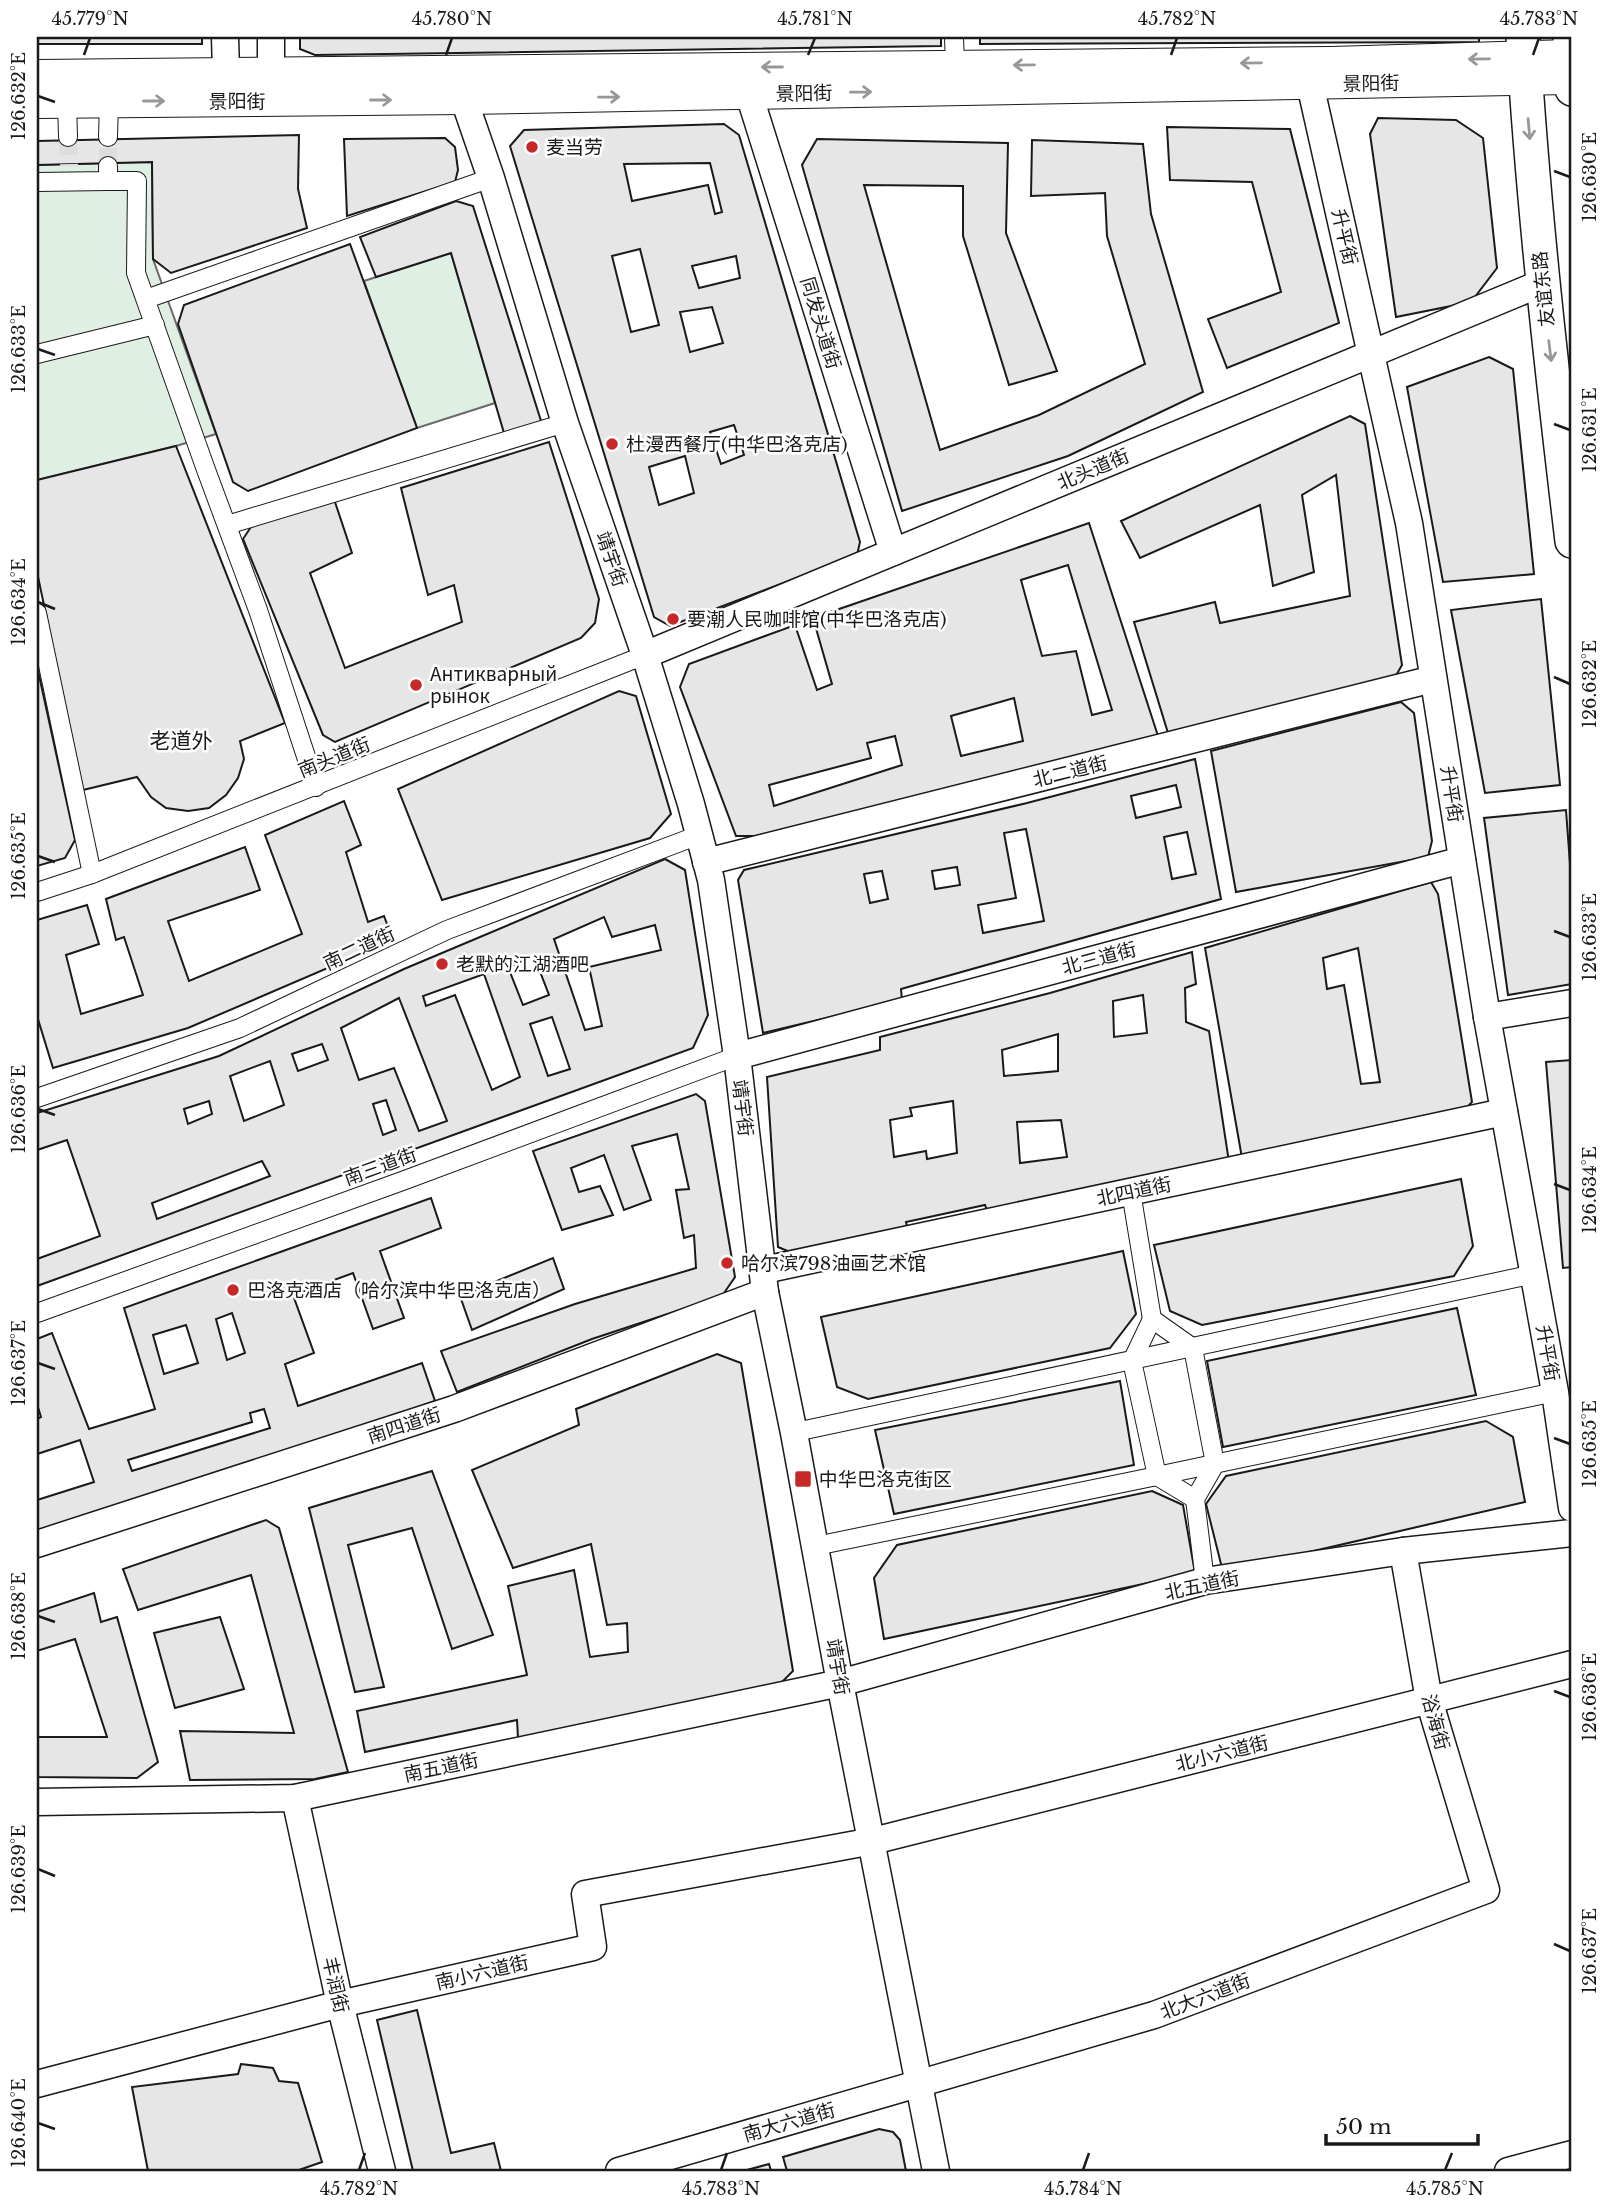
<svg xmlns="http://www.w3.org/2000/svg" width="1609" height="2208" font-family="'Libre Baskerville','Noto Sans SC',serif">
<rect width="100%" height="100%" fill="#fff"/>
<g fill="#e0efe3" stroke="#6a6a6a" stroke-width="2">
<path d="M 152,162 L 153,259 L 216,434 L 176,446 L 37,480 L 37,165 Z"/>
<path d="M 451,253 L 495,403 L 417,428 L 364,281 Z"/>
</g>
<g fill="#e6e6e6" stroke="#1a1a1a" stroke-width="2" fill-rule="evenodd">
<rect x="37" y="37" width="165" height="7"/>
<path d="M 300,37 L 941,37 L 941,46 L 315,55 L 300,49 Z"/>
<path d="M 980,37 L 1479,37 L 1479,42 L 980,44 Z"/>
<path d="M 1378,118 L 1456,120 L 1483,138 L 1497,268 L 1471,302 L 1396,317 L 1370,134 Z"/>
<path d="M 724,124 L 739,135 L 860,542 L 857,555 L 670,626 L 654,617 L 510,146 L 524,130 ZM 710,163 L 722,212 L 715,214 L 708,185 L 632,201 L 624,164 ZM 640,249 L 659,325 L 631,332 L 612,256 ZM 736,256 L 740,278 L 699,288 L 692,266 ZM 712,307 L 723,343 L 690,352 L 680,312 ZM 734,425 L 744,455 L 721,464 L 710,432 ZM 685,456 L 694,493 L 659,505 L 649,467 Z"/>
<path d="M 1167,127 L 1290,129 L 1339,323 L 1227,368 L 1208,319 L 1281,292 L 1252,182 L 1170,180 Z"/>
<path d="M 299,135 L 298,189 L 307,228 L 171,273 L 153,259 L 152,162 L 37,165 L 37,141 Z"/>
<path d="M 445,138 L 455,147 L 458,170 L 455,182 L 347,216 L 344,139 Z"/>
<path d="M 817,139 L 1008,143 L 1006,233 L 1057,371 L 1009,385 L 963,236 L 963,186 L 864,185 L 940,450 L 1039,415 L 1145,364 L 1107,236 L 1105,193 L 1031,196 L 1032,140 L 1143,144 L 1151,214 L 1203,392 L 1068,456 L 902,511 L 802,165 Z"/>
<path d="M 456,201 L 473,206 L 542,424 L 504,433 L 451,253 L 376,277 L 360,237 Z"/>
<path d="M 350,244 L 417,428 L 248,491 L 233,482 L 178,324 L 184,305 Z"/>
<path d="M 1489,357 L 1513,369 L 1534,574 L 1443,582 L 1407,387 Z"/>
<path d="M 1350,416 L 1365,424 L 1402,665 L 1394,679 L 1168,733 L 1134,622 L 1215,602 L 1220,623 L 1350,596 L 1336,475 L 1302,495 L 1314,572 L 1273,586 L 1260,505 L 1140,558 L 1121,521 Z"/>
<path d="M 549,442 L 599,599 L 595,623 L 581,638 L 335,742 L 323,735 L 243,539 L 251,527 L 333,496 L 352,553 L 310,573 L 345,668 L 462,622 L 454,585 L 428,595 L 401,488 Z"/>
<path d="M 176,446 L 285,723 L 240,741 L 244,759 L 238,778 L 226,795 L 209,808 L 188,811 L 166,808 L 151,797 L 137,777 L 83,790 L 37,572 L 37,480 Z"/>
<path d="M 1089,523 L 1158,736 L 756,836 L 736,836 L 680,687 L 689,664 L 795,625 L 817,690 L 832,684 L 813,618 ZM 1068,565 L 1112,710 L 1092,715 L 1076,651 L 1042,656 L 1021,580 ZM 1014,698 L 1023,741 L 961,756 L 951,716 ZM 895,736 L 902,765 L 774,806 L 769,785 L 871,758 L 867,743 Z"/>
<path d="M 1541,599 L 1560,785 L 1485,793 L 1451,610 Z"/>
<path d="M 37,666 L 75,840 L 65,858 L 37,866 Z"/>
<path d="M 619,691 L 636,696 L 671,814 L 650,838 L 442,900 L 398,789 Z"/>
<path d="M 1401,702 L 1414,713 L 1432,841 L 1428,857 L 1236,892 L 1211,751 Z"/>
<path d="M 1195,759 L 1221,899 L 901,989 L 902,1000 L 763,1033 L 738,880 L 744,870 L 1027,803 ZM 1176,785 L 1181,807 L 1136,818 L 1131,796 ZM 1026,829 L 1044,921 L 983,933 L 978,905 L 1016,898 L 1004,833 ZM 1187,832 L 1196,874 L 1172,879 L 1164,837 ZM 957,867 L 960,885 L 935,889 L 932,871 ZM 882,871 L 888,899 L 870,903 L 864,874 Z"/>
<path d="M 344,801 L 361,845 L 346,852 L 368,922 L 384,916 L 393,940 L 188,1028 L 53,1068 L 37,1016 L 37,920 L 87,905 L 99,944 L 66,955 L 81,1014 L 143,995 L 124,937 L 116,940 L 106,899 L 245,847 L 260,890 L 168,921 L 189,981 L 302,934 L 265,835 Z"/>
<path d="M 1566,810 L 1572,891 L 1572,984 L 1508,995 L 1484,818 Z"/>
<path d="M 665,859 L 685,870 L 708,1015 L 693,1048 L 37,1286 L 37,1259 L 100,1236 L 67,1140 L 37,1150 L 37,1113 L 219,1056 L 404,969 ZM 604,917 L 612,937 L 655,925 L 661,950 L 589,967 L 602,1026 L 585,1030 L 554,939 ZM 534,956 L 549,995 L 523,1005 L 508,967 ZM 484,974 L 520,1077 L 492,1090 L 455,995 L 426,1006 L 423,996 ZM 399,998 L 447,1121 L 419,1131 L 394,1068 L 359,1080 L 341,1028 ZM 552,1017 L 570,1069 L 548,1076 L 530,1024 ZM 322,1044 L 328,1060 L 298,1071 L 292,1054 ZM 270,1061 L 284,1105 L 244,1121 L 230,1076 ZM 386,1100 L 396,1130 L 383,1135 L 373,1104 ZM 209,1101 L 212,1114 L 188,1124 L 184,1109 ZM 262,1161 L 270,1176 L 157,1219 L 152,1203 Z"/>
<path d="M 1431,882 L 1438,894 L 1472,1102 L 1459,1116 L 1242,1158 L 1205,948 ZM 1358,948 L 1380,1082 L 1361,1084 L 1344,985 L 1327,989 L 1323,958 Z"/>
<path d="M 1192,952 L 1196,984 L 1185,988 L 1186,1022 L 1209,1031 L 1229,1162 L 989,1216 L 985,1205 L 906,1222 L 909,1235 L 797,1255 L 778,1247 L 767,1077 L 880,1050 L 880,1037 L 1050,993 ZM 1143,995 L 1147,1033 L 1114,1037 L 1113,1001 ZM 1058,1034 L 1058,1071 L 1004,1076 L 1002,1050 ZM 953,1101 L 957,1153 L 927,1159 L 926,1151 L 894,1157 L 890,1120 L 912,1116 L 910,1108 ZM 1061,1120 L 1067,1157 L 1020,1163 L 1017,1122 Z"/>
<path d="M 1572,1060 L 1572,1267 L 1563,1268 L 1546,1062 Z"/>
<path d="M 696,1094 L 705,1101 L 735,1277 L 722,1296 L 592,1339 L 457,1392 L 441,1351 L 575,1304 L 696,1268 L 694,1235 L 684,1238 L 676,1190 L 689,1189 L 677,1134 L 632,1146 L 651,1200 L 624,1210 L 604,1155 L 571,1168 L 579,1192 L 600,1186 L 613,1215 L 562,1230 L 533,1151 Z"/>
<path d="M 1461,1179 L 1473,1246 L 1454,1276 L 1202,1325 L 1170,1311 L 1154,1245 Z"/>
<path d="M 431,1198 L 441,1228 L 380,1251 L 404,1318 L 373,1329 L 353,1273 L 293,1295 L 314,1353 L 285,1364 L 298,1406 L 422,1363 L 435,1401 L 238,1472 L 37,1534 L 37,1500 L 94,1482 L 80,1440 L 37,1454 L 37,1419 L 41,1417 L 37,1404 L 37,1339 L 52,1333 L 89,1429 L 155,1409 L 124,1308 ZM 232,1313 L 245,1353 L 227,1360 L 216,1319 ZM 186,1325 L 198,1363 L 164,1374 L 153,1335 ZM 264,1409 L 270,1428 L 132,1471 L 128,1460 L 252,1422 L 250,1413 Z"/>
<path d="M 1123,1251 L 1136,1314 L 1110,1348 L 868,1399 L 837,1387 L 821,1317 Z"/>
<path d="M 553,1258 L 564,1289 L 472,1330 L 460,1296 Z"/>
<path d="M 1457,1308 L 1476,1395 L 1223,1447 L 1207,1361 Z"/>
<path d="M 717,1354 L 741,1363 L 793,1671 L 776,1688 L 518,1738 L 517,1720 L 365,1752 L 357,1711 L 527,1675 L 508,1586 L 574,1570 L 590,1657 L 628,1652 L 627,1623 L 607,1625 L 591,1544 L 513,1568 L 472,1470 L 579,1425 L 576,1409 Z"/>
<path d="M 1120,1381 L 1134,1465 L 894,1514 L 875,1430 Z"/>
<path d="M 1486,1421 L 1513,1437 L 1525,1502 L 1223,1572 L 1206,1504 L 1226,1476 Z"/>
<path d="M 432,1471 L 493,1635 L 452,1649 L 412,1528 L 348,1545 L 384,1687 L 355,1692 L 309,1508 Z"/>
<path d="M 1152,1491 L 1183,1505 L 1195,1573 L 884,1639 L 874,1578 L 897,1545 Z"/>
<path d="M 266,1520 L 279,1528 L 348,1772 L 315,1779 L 190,1780 L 180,1731 L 294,1733 L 251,1575 L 138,1610 L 123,1569 Z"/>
<path d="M 94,1593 L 101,1622 L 117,1617 L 158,1762 L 137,1778 L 37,1777 L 37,1737 L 107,1737 L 75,1639 L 37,1651 L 37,1612 Z"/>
<path d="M 220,1617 L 244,1689 L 175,1708 L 154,1633 Z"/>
<path d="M 417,2010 L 451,2153 L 494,2143 L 501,2171 L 413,2171 L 377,2020 Z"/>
<path d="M 241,2064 L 273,2068 L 279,2081 L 298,2083 L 322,2162 L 296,2171 L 148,2171 L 132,2087 L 238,2074 Z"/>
<path d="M 879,2129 L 893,2132 L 900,2140 L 906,2171 L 787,2171 L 783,2157 Z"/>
<path d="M 769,2164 L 771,2171 L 743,2171 Z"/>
</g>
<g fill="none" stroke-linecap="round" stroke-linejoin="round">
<g stroke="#ddd" stroke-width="18" stroke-dasharray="18 9" stroke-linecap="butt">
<path d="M 68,137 L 69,166"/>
<path d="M 108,166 L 108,137"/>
</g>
<defs>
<g id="street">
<path d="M 954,37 L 955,66"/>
<path d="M 67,102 L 68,137"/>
<path d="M 108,137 L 109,102"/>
<path d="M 108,181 L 137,181 L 136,273 L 205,467 L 258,610 L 316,787"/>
<path d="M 37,182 L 108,181 L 108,166"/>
<path d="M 146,299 L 491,178"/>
<path d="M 37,354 L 155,325"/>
<path d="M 227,525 L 565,423"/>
<path d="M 37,613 L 92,874"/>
<path d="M 37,892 L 92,874 L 645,655"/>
<path d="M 37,1098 L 240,1028 L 447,930 L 699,835"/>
<path d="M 1131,1192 L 1152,1319 L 1193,1348 L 1215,1464 L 1195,1499 L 1205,1581"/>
<path d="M 37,1313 L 405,1180 L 737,1056"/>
<path d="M 1152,1319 L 1132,1361 L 1157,1476 L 1195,1499"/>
<path d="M 791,1433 L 1534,1274"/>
<path d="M 811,1547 L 1157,1476 L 1555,1392"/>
</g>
<g id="secondary">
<path d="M 225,37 L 226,72"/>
<path d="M 271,72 L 271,37"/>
<path d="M 458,82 L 491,178 L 565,423 L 645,655 L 691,804 L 711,880 L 737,1056 L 765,1292 L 794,1433 L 840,1683 L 936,2171"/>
<path d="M 1310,84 L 1409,523 L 1487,1017 L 1555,1392 L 1572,1508"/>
<path d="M 749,94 L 893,552"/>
<path d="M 645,655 L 1542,283"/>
<path d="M 706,862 L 1433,679"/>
<path d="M 1487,1017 L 1572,1003"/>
<path d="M 737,1056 L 1462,860"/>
<path d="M 764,1270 L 1504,1112"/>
<path d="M 37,1544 L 454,1409 L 765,1292"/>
<path d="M 295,1798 L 340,2004 L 382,2171"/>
<path d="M 37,1802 L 295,1798 L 840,1683 L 1205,1581 L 1403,1551 L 1572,1533"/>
<path d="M 37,2084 L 340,2004 L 593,1947 L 585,1894 L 873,1841 L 1572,1664"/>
<path d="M 619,2171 L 1154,2015 L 1486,1890 L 1429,1700 L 1403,1551"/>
<path d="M 1508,2171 L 1572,2154"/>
</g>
<g id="primary">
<path d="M 37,75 L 1331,62 L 1571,55"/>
<path d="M 37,103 L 465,99 L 1571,79"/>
</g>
<g id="highway">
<path d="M 1523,37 C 1533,206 1552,373 1572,541"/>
<path d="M 1570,37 L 1572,89"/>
</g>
</defs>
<use href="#street" stroke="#1a1a1a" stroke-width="20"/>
<use href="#secondary" stroke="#1a1a1a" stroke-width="29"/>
<use href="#primary" stroke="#1a1a1a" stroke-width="32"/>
<use href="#highway" stroke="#1a1a1a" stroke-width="36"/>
<use href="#street" stroke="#fff" stroke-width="18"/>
<use href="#secondary" stroke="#fff" stroke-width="26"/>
<use href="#primary" stroke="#fff" stroke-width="30"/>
<use href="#highway" stroke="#fff" stroke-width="33"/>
</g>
<defs><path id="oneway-shaft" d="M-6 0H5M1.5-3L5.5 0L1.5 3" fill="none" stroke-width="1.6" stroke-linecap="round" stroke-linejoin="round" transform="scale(1.75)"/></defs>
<g stroke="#989898">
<use href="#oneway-shaft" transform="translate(1479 59) rotate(179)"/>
<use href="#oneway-shaft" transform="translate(1251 63) rotate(179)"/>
<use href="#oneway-shaft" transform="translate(1024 65) rotate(179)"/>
<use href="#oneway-shaft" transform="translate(772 67) rotate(180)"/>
<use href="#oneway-shaft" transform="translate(861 92) rotate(-1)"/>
<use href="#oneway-shaft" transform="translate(609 97) rotate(-1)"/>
<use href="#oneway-shaft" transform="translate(381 100)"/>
<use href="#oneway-shaft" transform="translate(154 101)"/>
<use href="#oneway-shaft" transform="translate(1529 129) rotate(85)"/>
<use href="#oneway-shaft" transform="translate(1550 351) rotate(83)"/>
</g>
<path fill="none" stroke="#1a1a1a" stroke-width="2.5" d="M 84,55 L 90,38M 446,55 L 452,38M 808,55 L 815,38M 1171,55 L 1177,38M 1533,55 L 1539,38M 38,96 L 55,102M 1554,171 L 1570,177M 38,349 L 55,355M 1554,424 L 1570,430M 38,602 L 55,609M 1554,677 L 1570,684M 38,856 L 55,862M 1554,931 L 1570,937M 38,1109 L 55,1115M 1554,1184 L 1570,1190M 38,1363 L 55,1369M 1554,1438 L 1570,1444M 38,1616 L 55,1622M 1554,1691 L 1570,1697M 38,1869 L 55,1876M 1554,1944 L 1570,1951M 38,2123 L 55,2129M 359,2170 L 365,2153M 721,2170 L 727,2153M 1083,2170 L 1089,2153M 1445,2170 L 1452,2153"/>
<g fill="#c62828" stroke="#fff" stroke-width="2.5">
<circle cx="532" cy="147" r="7"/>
<circle cx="612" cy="444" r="7"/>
<circle cx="673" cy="619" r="7"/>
<circle cx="416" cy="685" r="7"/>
<circle cx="442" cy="964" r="7"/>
<circle cx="727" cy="1263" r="7"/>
<circle cx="233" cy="1290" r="7"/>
<rect x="794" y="1470" width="18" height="18" rx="3.5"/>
</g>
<g text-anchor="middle" stroke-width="5" stroke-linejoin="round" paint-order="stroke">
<g font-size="19" fill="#1a1a1a" stroke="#fff">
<text transform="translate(1371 83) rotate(-1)" y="7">景阳街</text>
<text transform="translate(804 93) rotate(-1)" y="7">景阳街</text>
<text x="237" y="108">景阳街</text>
<text transform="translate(1345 237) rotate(77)" y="7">升平街</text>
<text transform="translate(1543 289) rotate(-96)" y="7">友谊东路</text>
<text transform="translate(821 323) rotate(73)" y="7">同发头道街</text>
<text transform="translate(1093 469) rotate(-23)" y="7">北头道街</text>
<text transform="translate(612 559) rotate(71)" y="7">靖宇街</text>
<text transform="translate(334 757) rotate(-22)" y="7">南头道街</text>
<text transform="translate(1070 771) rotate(-14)" y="7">北二道街</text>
<text transform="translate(1452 794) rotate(81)" y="7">升平街</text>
<text transform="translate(359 948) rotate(-25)" y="7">南二道街</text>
<text transform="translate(1099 958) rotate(-15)" y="7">北三道街</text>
<text transform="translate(743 1108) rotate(83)" y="7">靖宇街</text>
<text transform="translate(380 1166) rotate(-20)" y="7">南三道街</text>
<text transform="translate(1134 1191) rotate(-12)" y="7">北四道街</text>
<text transform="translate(1548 1353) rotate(80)" y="7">升平街</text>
<text transform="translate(404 1425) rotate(-18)" y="7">南四道街</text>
<text transform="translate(1202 1585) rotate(-12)" y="7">北五道街</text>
<text transform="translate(838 1667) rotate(80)" y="7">靖宇街</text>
<text transform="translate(1436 1722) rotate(75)" y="7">浴海街</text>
<text transform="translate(1222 1753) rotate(-14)" y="7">北小六道街</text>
<text transform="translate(441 1767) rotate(-12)" y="7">南五道街</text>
<text transform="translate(482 1972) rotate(-13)" y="7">南小六道街</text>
<text transform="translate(336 1985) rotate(77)" y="7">丰润街</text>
<text transform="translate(1205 1996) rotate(-21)" y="7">北大六道街</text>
<text transform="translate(789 2122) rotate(-16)" y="7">南大六道街</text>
</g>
<g font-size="19" fill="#1a1a1a" stroke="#fff" text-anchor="start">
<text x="546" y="154">麦当劳</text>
<text x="626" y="451">杜漫西餐厅(中华巴洛克店)</text>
<text x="687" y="626">要潮人民咖啡馆(中华巴洛克店)</text>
<text x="430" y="681">Антикварный<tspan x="430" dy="22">рынок</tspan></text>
<text x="456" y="971">老默的江湖酒吧</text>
<text x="741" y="1270">哈尔滨798油画艺术馆</text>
<text x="247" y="1297">巴洛克酒店（哈尔滨中华巴洛克店）</text>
<text x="819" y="1486">中华巴洛克街区</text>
</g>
<g font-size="21" fill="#1a1a1a" stroke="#fff">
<text x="181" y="748">老道外</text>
</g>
</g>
<rect width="1609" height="2208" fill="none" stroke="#ffffff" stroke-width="77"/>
<path d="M1326 2134v10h152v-10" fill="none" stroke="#1a1a1a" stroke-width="3.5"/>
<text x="1336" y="2134" font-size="21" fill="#1a1a1a" stroke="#ffffff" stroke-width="5" paint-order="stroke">50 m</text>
<rect x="38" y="38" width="1532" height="2132" fill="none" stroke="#1a1a1a" stroke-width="2.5"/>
<g font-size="18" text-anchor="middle" fill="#1a1a1a">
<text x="90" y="25">45.779°N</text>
<text x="452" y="25">45.780°N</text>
<text x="815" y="25">45.781°N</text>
<text x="1177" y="25">45.782°N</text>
<text x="1539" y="25">45.783°N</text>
<text transform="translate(19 96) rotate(-90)" y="6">126.632°E</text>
<text transform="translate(1590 177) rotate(-90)" y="6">126.630°E</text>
<text transform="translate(19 349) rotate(-90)" y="6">126.633°E</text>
<text transform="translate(1590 430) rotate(-90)" y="6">126.631°E</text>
<text transform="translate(19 602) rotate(-90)" y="6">126.634°E</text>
<text transform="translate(1590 684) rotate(-90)" y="6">126.632°E</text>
<text transform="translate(19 856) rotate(-90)" y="6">126.635°E</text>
<text transform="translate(1590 937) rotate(-90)" y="6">126.633°E</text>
<text transform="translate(19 1109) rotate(-90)" y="6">126.636°E</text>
<text transform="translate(1590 1190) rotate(-90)" y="6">126.634°E</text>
<text transform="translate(19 1363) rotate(-90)" y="6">126.637°E</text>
<text transform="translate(1590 1444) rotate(-90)" y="6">126.635°E</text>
<text transform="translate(19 1616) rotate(-90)" y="6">126.638°E</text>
<text transform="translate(1590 1697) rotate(-90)" y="6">126.636°E</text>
<text transform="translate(19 1869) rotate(-90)" y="6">126.639°E</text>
<text transform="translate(1590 1951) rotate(-90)" y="6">126.637°E</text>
<text transform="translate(19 2123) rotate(-90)" y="6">126.640°E</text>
<text x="359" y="2195">45.782°N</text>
<text x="721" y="2195">45.783°N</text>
<text x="1083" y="2195">45.784°N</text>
<text x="1445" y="2195">45.785°N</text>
</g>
</svg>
